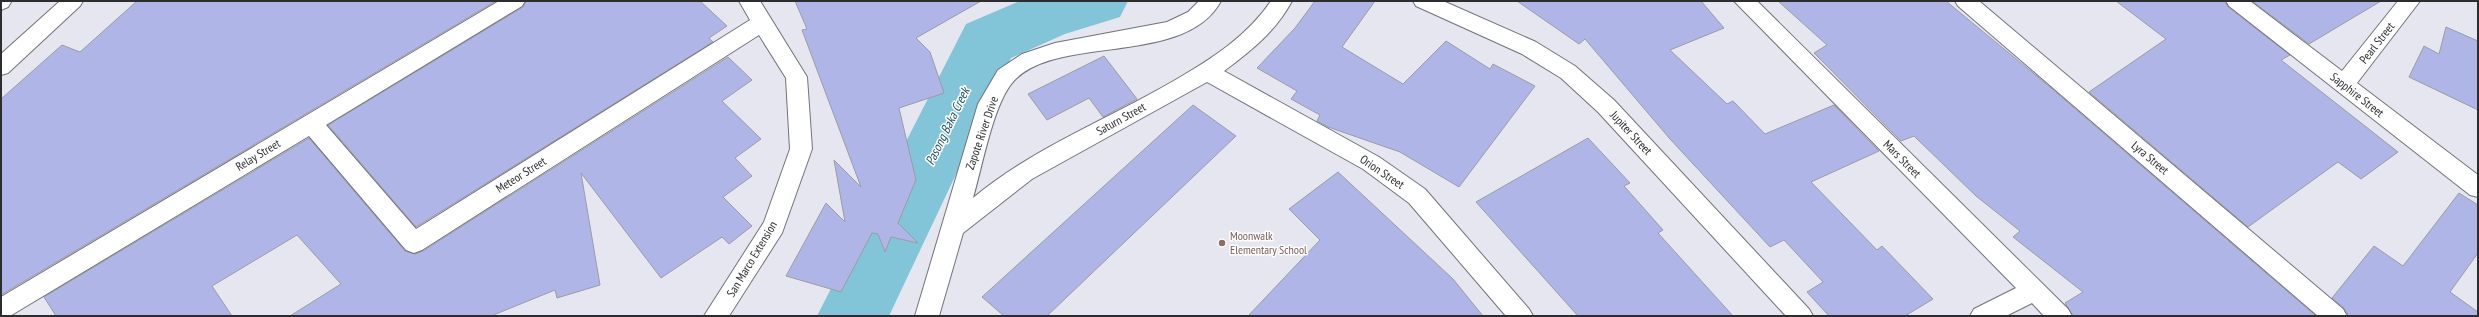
<svg xmlns="http://www.w3.org/2000/svg" width="2479" height="317" font-family="'PT Sans Narrow',sans-serif">
<rect width="100%" height="100%" fill="#e5e6ef"/>
<g fill="none" stroke-linecap="round" stroke-linejoin="round">
<path fill="#83c5d8" fill-rule="evenodd" d="M 1020,1 L 1128,1 L 1120,17 L 1065,34 L 1011,58 L 889,316 L 817,316 L 966,24 Z"/>
</g>
<g fill="#b0b5e8" stroke="#9b9ca4">
<path d="M 137,1 L 496,1 L 1,295 L 1,99 L 62,45 L 80,52 Z"/>
<path d="M 526,1 L 700,1 L 727,26 L 709,38 L 713,42 L 416,227 L 328,125 L 523,7 Z"/>
<path d="M 795,1 L 981,1 L 916,38 L 930,52 L 944,93 L 899,108 L 916,180 L 898,223 L 918,243 L 891,237 L 885,252 L 878,234 L 872,233 L 841,292 L 786,276 L 826,203 L 845,222 L 834,160 L 861,187 L 802,30 L 807,29 Z"/>
<path d="M 1315,1 L 1375,1 L 1342,47 L 1403,84 L 1446,41 L 1490,69 L 1493,64 L 1535,86 L 1459,187 L 1400,152 L 1328,127 L 1317,121 L 1320,115 L 1291,99 L 1297,91 L 1257,68 L 1295,28 Z"/>
<path d="M 1517,1 L 1701,1 L 1724,28 L 1670,50 L 1727,104 L 1733,101 L 1765,134 L 1834,105 L 1879,151 L 1811,182 L 1877,250 L 1882,246 L 1933,299 L 1905,316 L 1829,316 L 1807,292 L 1823,282 L 1784,240 L 1770,247 L 1670,139 L 1585,39 L 1579,44 Z"/>
<path d="M 1778,1 L 1946,1 L 2044,82 L 2316,316 L 2073,316 L 2065,303 L 2083,292 L 2013,237 L 2020,231 L 1976,196 L 1914,136 L 1901,141 L 1814,53 L 1827,45 Z"/>
<path d="M 2116,1 L 2225,1 L 2228,7 L 2290,55 L 2281,60 L 2398,152 L 2361,179 L 2338,162 L 2248,227 L 2089,92 L 2166,39 Z"/>
<path d="M 2252,1 L 2381,1 L 2309,44 Z"/>
<path d="M 2446,27 L 2478,41 L 2478,110 L 2409,77 L 2424,46 L 2439,54 Z"/>
<path d="M 1104,56 L 1137,99 L 1103,117 L 1089,98 L 1047,120 L 1028,94 Z"/>
<path d="M 728,57 L 752,80 L 722,101 L 761,139 L 735,158 L 752,176 L 723,197 L 752,226 L 729,244 L 722,237 L 661,278 L 581,173 L 600,285 L 557,298 L 555,290 L 491,316 L 290,316 L 341,284 L 297,235 L 212,286 L 232,316 L 56,316 L 44,297 L 309,138 L 405,251 L 415,254 L 423,251 Z"/>
<path d="M 1193,105 L 1236,136 L 1047,316 L 1004,316 L 982,297 Z"/>
<path d="M 1588,138 L 1630,183 L 1624,186 L 1663,230 L 1658,233 L 1733,316 L 1578,316 L 1476,202 Z"/>
<path d="M 1338,172 L 1453,279 L 1483,316 L 1248,316 L 1320,240 L 1289,209 Z"/>
<path d="M 2459,193 L 2478,205 L 2478,253 L 2450,292 L 2478,312 L 2478,316 L 2348,316 L 2344,308 L 2332,298 L 2374,246 L 2403,266 Z"/>
</g>
<g fill="none" stroke-linecap="round" stroke-linejoin="round">
<defs>
<g id="minor">
<path d="M 1,1 L 11,1 L 11,2 L 8,7 L 1,10 Z"/>
<path d="M 60,1 L 83,1 L 80,6 L 8,73 L 1,75 L 1,54 Z"/>
<path d="M 499,1 L 525,1 L 522,6 L 326,125 L 416,229 L 750,20 L 739,1 L 760,1 L 807,77 L 812,149 L 782,233 L 729,316 L 704,316 L 764,222 L 790,149 L 786,78 L 759,35 L 422,250 L 414,253 L 406,250 L 309,136 L 10,316 L 1,316 L 1,297 Z"/>
<path d="M 1199,1 L 1221,1 C 1185,68 1053,33 1012,83 C 993,106 982,167 973,198 C 1034,147 1109,119 1177,79 C 1213,58 1247,36 1271,1 L 1292,1 C 1276,31 1251,51 1224,71 L 1379,157 L 1425,189 L 1529,309 L 1533,316 L 1506,316 L 1409,203 L 1363,169 L 1207,82 L 1032,179 L 963,233 L 939,316 L 915,316 L 978,104 L 998,70 L 1022,54 L 1055,43 L 1167,22 L 1188,12 Z"/>
<path d="M 1413,1 L 1443,1 L 1536,42 L 1575,66 L 1614,100 L 1809,309 L 1813,316 L 1786,316 L 1598,112 L 1561,78 L 1522,54 L 1416,6 Z"/>
<path d="M 1734,1 L 1757,1 L 2068,309 L 2072,316 L 2044,316 L 2032,303 L 2006,316 L 1970,316 L 1974,309 L 2016,288 Z"/>
<path d="M 1955,1 L 1979,1 L 2343,309 L 2347,316 L 2318,316 L 1958,6 Z"/>
<path d="M 2226,1 L 2250,1 L 2342,71 L 2398,1 L 2420,1 L 2357,83 L 2478,175 L 2478,197 L 2470,195 L 2229,6 Z"/>
</g>
</defs>
<use href="#minor" stroke="#72737a" stroke-width="2"/>
<use href="#minor" fill="#fff" fill-rule="evenodd"/>
</g>
<circle fill="#8d6e63" stroke="#fff" stroke-width="1.5" cx="1222" cy="243" r="4"/>
<g text-anchor="middle" stroke-width="3" stroke-linejoin="round" paint-order="stroke">
<g font-size="12" fill="#2d2d30" stroke="#fff">
<text transform="translate(2377 43) rotate(-52)" y="4">Pearl Street</text>
<text transform="translate(2357 95) rotate(38)" y="4">Sapphire Street</text>
<text transform="translate(1121 119) rotate(-29)" y="4">Saturn Street</text>
<text transform="translate(982 133) rotate(-71)" y="4">Zapote River Drive</text>
<text transform="translate(1631 133) rotate(47)" y="4">Jupiter Street</text>
<text transform="translate(258 155) rotate(-31)" y="4">Relay Street</text>
<text transform="translate(2150 158) rotate(40)" y="4">Lyra Street</text>
<text transform="translate(1902 159) rotate(45)" y="4">Mars Street</text>
<text transform="translate(1382 172) rotate(34)" y="4">Orion Street</text>
<text transform="translate(521 175) rotate(-32)" y="4">Meteor Street</text>
<text transform="translate(752 259) rotate(-59)" y="4">San Marco Extension</text>
</g>
<g font-size="12" fill="#785e54" stroke="#fff" text-anchor="start">
<text x="1230" y="240">Moonwalk<tspan x="1230" dy="14">Elementary School</tspan></text>
</g>
<g font-size="13" font-style="italic" fill="#1a5260" stroke="#fff">
<text transform="translate(947 126) rotate(-64)" y="5">Pasong Baka Creek</text>
</g>
</g>
<rect width="2479" height="317" fill="none" stroke="#2d2d30" stroke-width="4"/>
</svg>
